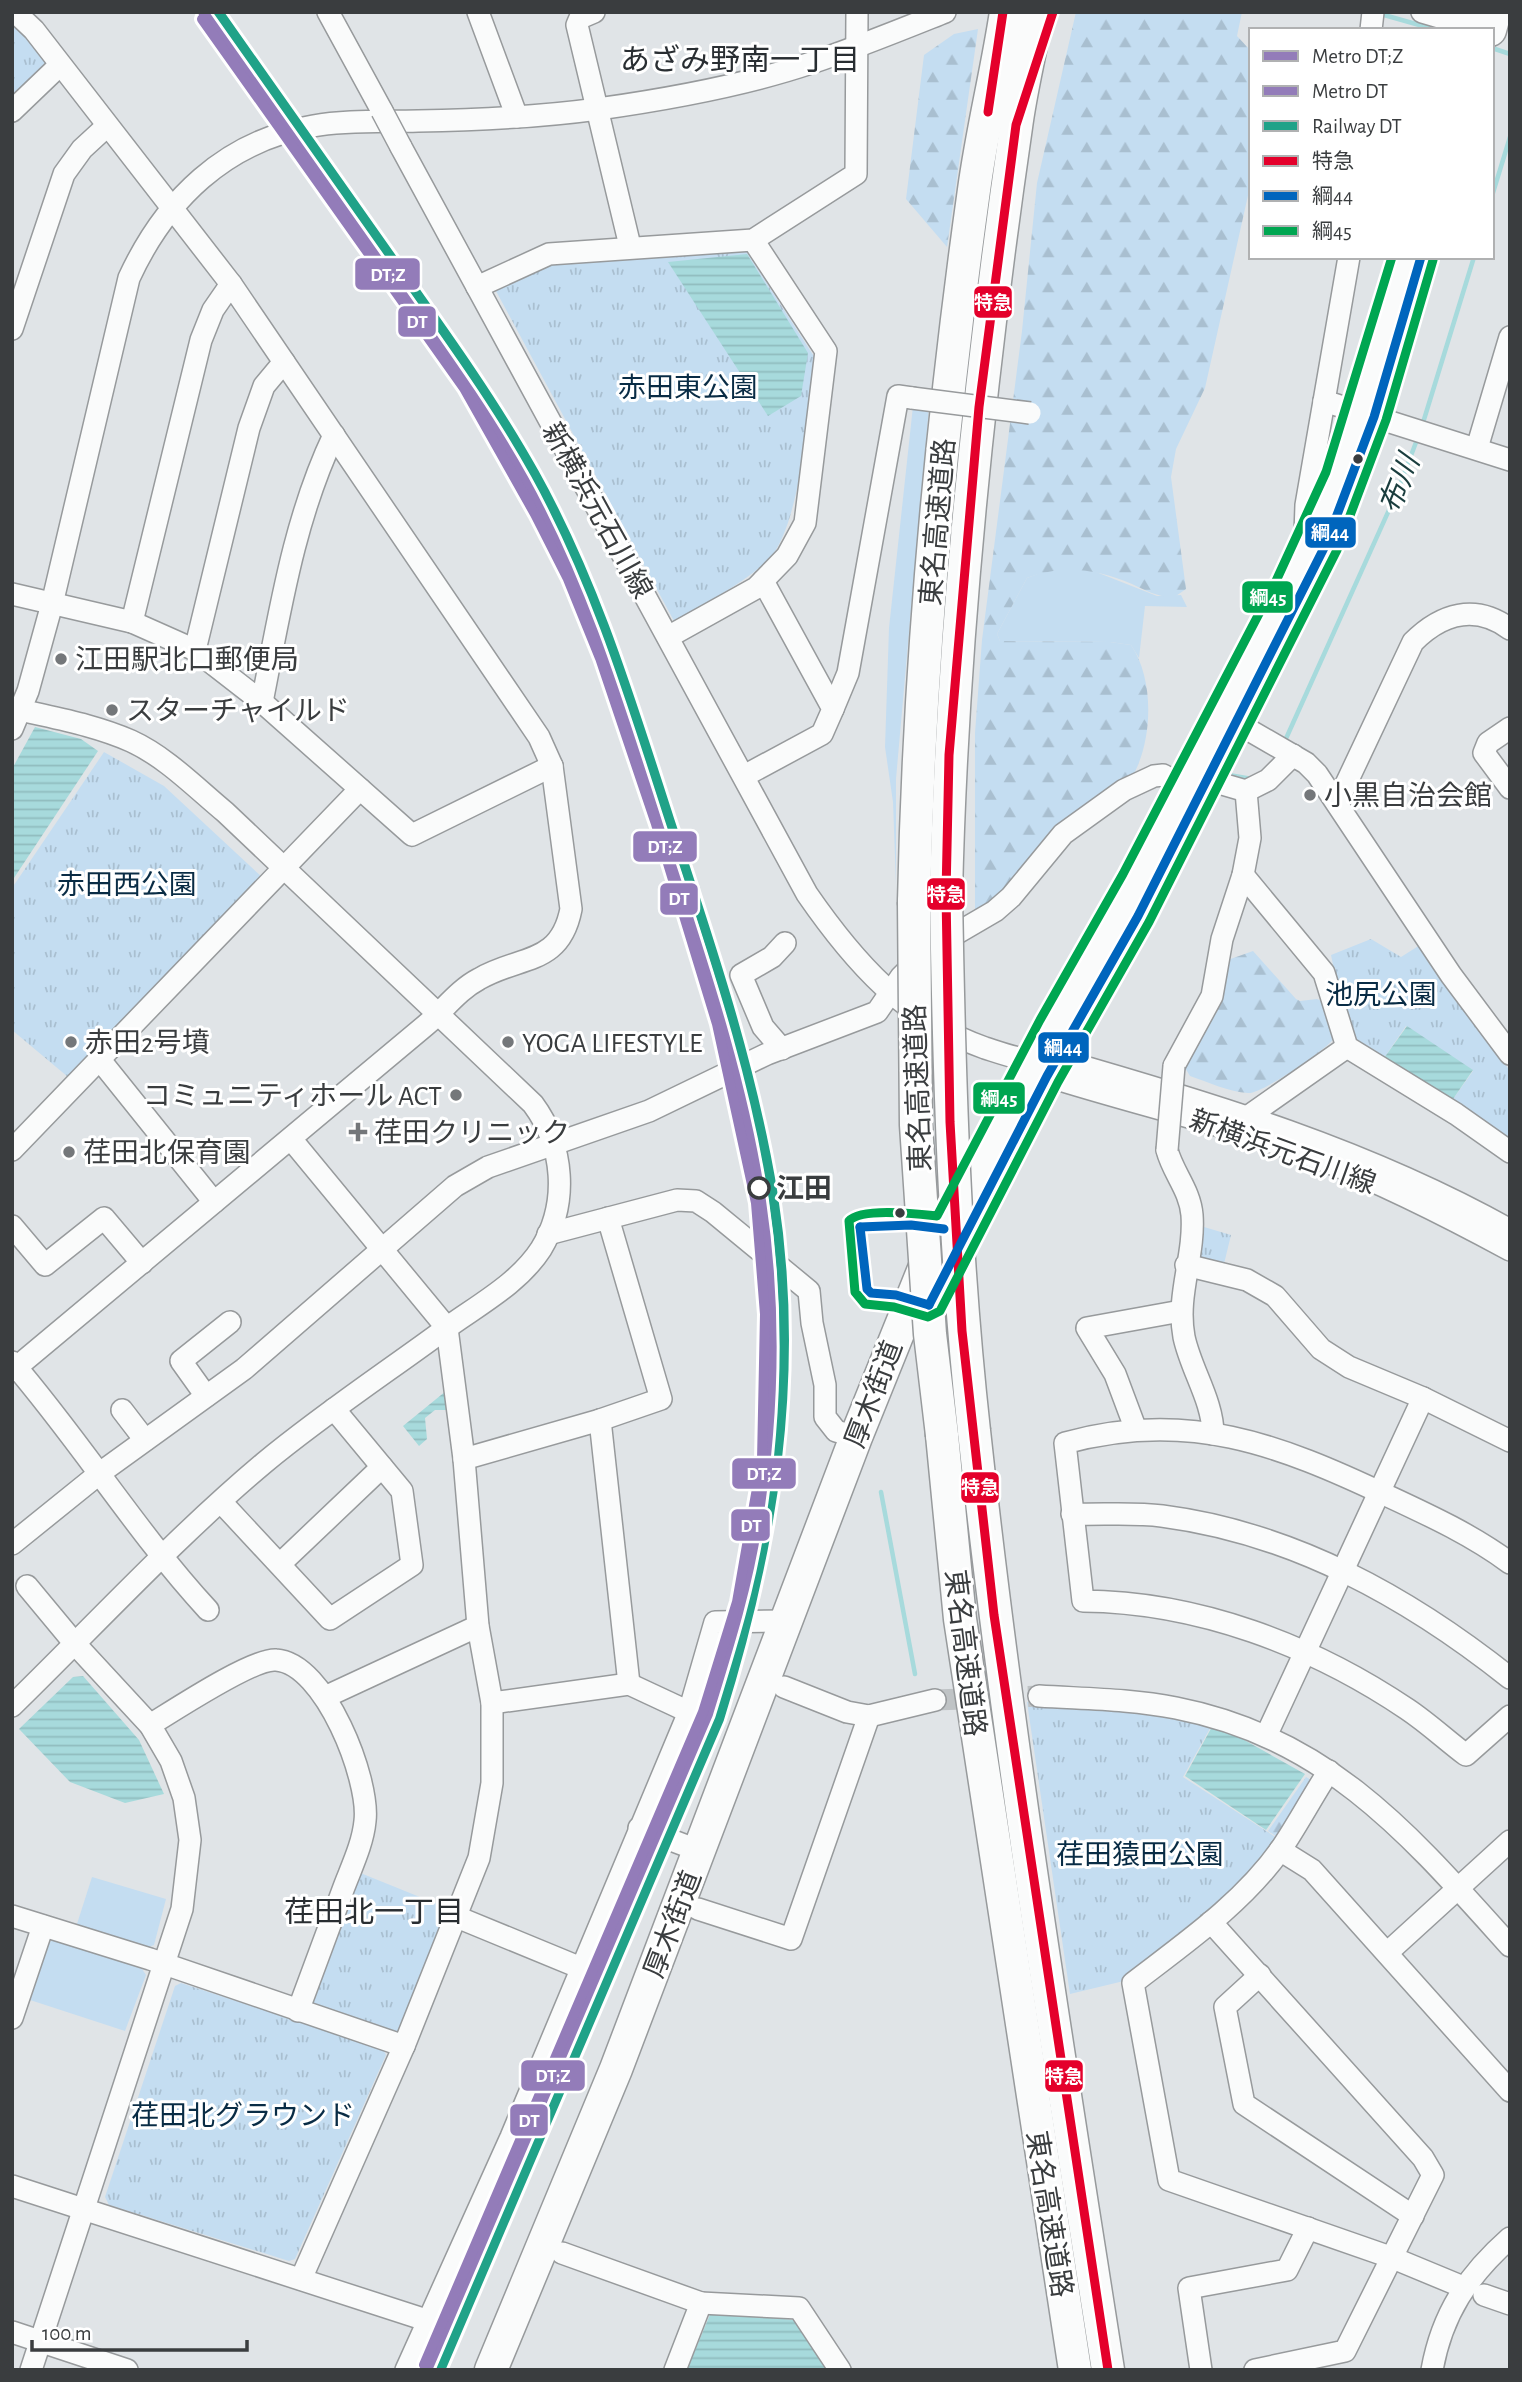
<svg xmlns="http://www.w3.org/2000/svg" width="1522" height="2382" font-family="'Alegreya Sans','Noto Sans JP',sans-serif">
<defs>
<pattern id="forest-firs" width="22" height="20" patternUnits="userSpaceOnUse" patternTransform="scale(1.75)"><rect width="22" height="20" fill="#c4ddf1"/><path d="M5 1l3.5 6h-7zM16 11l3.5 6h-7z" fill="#a9bfd0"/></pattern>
<pattern id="park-tufts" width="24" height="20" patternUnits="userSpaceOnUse" patternTransform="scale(1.75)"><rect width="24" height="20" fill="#c4ddf1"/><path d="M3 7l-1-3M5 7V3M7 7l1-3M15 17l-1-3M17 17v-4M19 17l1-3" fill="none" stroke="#a9bfd0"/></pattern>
<pattern id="water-rules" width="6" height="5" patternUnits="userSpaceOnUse" patternTransform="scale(1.75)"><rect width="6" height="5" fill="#a7dadc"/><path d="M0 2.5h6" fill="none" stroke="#90bcbe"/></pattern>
</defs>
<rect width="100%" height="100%" fill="#e0e4e7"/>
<g fill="#c4ddf1">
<path d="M 913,406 L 929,407 L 896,779 L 896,884 L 893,802 L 885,747 L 889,628 Z"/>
<path d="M 1086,568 L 1157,596 L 1181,595 L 1187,607 L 1145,606 L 1139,658 L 1131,645 L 1110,642 L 1000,641 L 997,634 L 1027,578 L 1051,569 Z"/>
<path d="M 92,1877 L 166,1899 L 154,1945 L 146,1948 L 76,1927 Z"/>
<path d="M 54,1939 L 142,1969 L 146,1975 L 125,2031 L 27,1999 L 44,1946 Z"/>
</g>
<g fill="url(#forest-firs)">
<path d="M 1076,12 L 1242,12 L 1237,36 L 1251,51 L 1251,182 L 1205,388 L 1176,449 L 1171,477 L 1186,589 L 1173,598 C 1157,596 1146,591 1132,584 C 1096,569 1064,564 1027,578 L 997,634 L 1000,641 L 1110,642 L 1131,645 C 1155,680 1153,743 1131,779 C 1122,793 1104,805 1092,816 C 1054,851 1020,886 975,911 L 975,733 L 982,640 L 1022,331 L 1037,183 Z"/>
<path d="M 978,29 L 947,247 L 906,199 L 924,55 L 954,34 Z"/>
<path d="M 1253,951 L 1296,999 L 1300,1001 L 1317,999 L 1324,1002 L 1335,1037 C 1328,1049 1262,1094 1248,1093 C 1229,1092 1208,1082 1190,1076 L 1184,1066 L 1225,961 Z"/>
<path d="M 1306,1777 L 1313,1781 L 1277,1837 L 1268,1831 Z"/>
</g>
<g fill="url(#park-tufts)">
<path d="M 12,21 L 46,62 L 12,99 Z"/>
<path d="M 744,248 L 817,361 C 809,408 800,527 769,559 C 742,585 706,602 674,621 L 496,291 L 550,262 Z"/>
<path d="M 104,752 L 164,786 L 263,878 L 68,1077 L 12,1030 L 12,888 Z"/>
<path d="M 1371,939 L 1401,957 L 1420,945 L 1510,1071 L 1510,1140 L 1451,1102 L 1473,1071 L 1406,1026 L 1384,1058 L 1348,1037 L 1331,955 Z"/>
<path d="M 1194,1224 L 1231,1235 L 1223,1268 L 1189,1259 Z"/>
<path d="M 1063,1701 L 1213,1723 L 1183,1777 L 1277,1838 L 1240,1883 L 1128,1980 L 1070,1994 L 1027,1702 Z"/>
<path d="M 358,1872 L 452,1910 L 401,2029 L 392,2034 L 314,2009 L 309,1999 Z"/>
<path d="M 181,1983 L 383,2049 L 386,2055 L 295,2259 L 289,2261 L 109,2205 L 105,2197 L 175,1986 Z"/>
</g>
<g fill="url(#water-rules)">
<path d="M 747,254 L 808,353 L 801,396 L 768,416 L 668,262 Z"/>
<path d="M 35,727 L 81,739 L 98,751 L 12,881 L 12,769 Z"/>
<path d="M 1407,1026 L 1473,1070 L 1451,1102 L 1384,1058 Z"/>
<path d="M 446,1391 L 448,1410 L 435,1410 L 425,1418 L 427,1439 L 419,1446 L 403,1426 Z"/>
<path d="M 83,1676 L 139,1740 L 164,1794 L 125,1803 L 70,1782 L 19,1729 L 73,1677 Z"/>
<path d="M 1214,1723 L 1305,1774 L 1266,1830 L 1185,1776 Z"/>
<path d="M 711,2312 L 794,2320 L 827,2370 L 687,2370 Z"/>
</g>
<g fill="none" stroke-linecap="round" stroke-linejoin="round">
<g stroke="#a7dadc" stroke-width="4.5">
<path d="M 1377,13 L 1437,30"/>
<path d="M 1492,48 L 1510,54"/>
<path d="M 1492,196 L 1510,137"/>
<path d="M 1422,426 L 1474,257"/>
<path d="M 1284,743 L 1398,490 L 1418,437"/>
<path d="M 1223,774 L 1252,779"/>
<path d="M 881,1492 L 915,1674"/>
</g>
<path stroke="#bfc3c5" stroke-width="21" stroke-dasharray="21 10" stroke-linecap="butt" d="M 935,1700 L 1039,1696"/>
<defs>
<g id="minor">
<path d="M 328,12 L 382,111"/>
<path d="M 478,12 L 517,117"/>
<path d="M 594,12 L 580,18 L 577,25 L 630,246"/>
<path d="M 1422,12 L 1463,24 L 1501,15"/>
<path d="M 1371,30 L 1373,12"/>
<path d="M 12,111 L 60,65"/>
<path d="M 401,147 L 807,894 C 854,962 905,1020 985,1048 C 1013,1057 1027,1063 1057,1059 C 1214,1104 1367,1150 1510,1230"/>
<path d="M 477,287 L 549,254 L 753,240 L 856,174 L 857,12"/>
<path d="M 12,329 L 64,174 L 82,149 L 107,126"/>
<path d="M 1324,401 L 1510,460"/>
<path d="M 1477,448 L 1510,337"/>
<path d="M 1305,534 L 1306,505 L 1349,257"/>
<path d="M 12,594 L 132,622 L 195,650 L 262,702 L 412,835 L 552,766"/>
<path d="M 132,622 L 201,340 L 213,310 L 231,284"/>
<path d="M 668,637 L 756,588 L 787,556 L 805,523 L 826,351 L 753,240"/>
<path d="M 195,650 L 249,428 L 264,386 L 284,362"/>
<path d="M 262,702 C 280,611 294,519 334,435"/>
<path d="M 12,708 C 53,718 92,724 131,741 C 166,757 196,788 225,812 L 533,1104 C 564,1146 569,1203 541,1249 C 519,1283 480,1304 448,1327 C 387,1372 323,1414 264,1463 C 177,1536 94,1626 12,1706"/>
<path d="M 833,709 L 848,673 L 898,396 L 912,398"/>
<path d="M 1235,722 L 1306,763 L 1317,774 L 1451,975 L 1510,1054"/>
<path d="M 1510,728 L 1488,743 L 1484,753 L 1510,788"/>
<path d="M 12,729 L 28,691 L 52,604 L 129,278 C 165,200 225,141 313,126 C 347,120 383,122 418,121 C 478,120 539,117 598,109 C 669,99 743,86 811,63 C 856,48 900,30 945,12"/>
<path d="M 744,776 L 822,734 L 833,709 L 763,581"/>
<path d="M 1246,791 L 1268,780 L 1293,755"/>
<path d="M 1337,803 L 1413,642 C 1441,614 1475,603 1510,629"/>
<path d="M 1243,875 L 1324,973 L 1347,1047 L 1456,1114 L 1510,1152"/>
<path d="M 782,1049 L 763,1027 L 741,975 L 772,957 L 785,943"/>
<path d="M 100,1060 L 214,1202"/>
<path d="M 1032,1062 L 1047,1076 C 1139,1105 1233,1126 1322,1160 C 1387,1185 1449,1217 1510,1250"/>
<path d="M 1174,1066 L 1212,996 L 1222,939 L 1243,875 L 1250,838 L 1246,791 L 1205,779"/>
<path d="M 1250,1115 L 1347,1047"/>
<path d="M 291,1139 L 447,1328 L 464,1459 L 478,1626 L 492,1703 L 492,1783 L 479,1858 L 404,2046 L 301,2279"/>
<path d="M 12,1150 L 360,789"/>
<path d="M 1167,1150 C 1173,1173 1190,1190 1192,1215 C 1195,1256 1176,1295 1184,1337 C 1191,1370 1213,1401 1213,1434"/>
<path d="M 12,1226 L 45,1265 L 104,1218 L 142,1263"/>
<path d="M 548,1234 L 677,1200 L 696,1201 L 713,1212 L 809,1291 L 812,1323 L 825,1385 L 825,1417 L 836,1431 L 856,1437"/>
<path d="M 1186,1265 L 1247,1280 L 1275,1296 L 1321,1349 L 1349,1367 L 1423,1398 L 1510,1441"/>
<path d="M 12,1362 C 81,1442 137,1533 208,1610"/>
<path d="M 12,1371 L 426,1025 C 444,1010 458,990 479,979 C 520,955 560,966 571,909 L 552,766 L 539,737 L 231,284 L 34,30 L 15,12"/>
<path d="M 206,1396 L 181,1361 L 230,1322"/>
<path d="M 122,1410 L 145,1440"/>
<path d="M 600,1420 L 629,1684"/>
<path d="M 1136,1430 L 1115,1374 L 1087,1328 L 1181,1311"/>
<path d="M 464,1459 L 600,1420 L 661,1399 L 608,1218"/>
<path d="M 222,1503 L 330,1619 L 412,1565 L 402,1491 L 334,1409"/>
<path d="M 1072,1514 C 1101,1515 1133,1512 1162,1516 C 1293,1533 1408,1597 1510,1678"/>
<path d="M 12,1544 L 100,1473 L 244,1369 L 455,1186 L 488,1167 L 649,1111 L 767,1054 L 877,1012 L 901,977 L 919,959 L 935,946 L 995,911 L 1011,897 L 1063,834 L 1124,790 L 1154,776 L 1163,775 L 1183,786"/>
<path d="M 1510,1563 C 1472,1535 1431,1516 1388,1496 C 1278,1444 1187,1409 1065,1443 L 1083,1601 C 1198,1602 1312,1645 1407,1709 C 1428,1723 1446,1740 1466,1755 L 1510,1716"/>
<path d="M 280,1564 L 382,1467"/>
<path d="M 27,1586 L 76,1645 L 150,1725 L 171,1761 L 184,1798 L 190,1840 L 182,1909 L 31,2370"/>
<path d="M 784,1687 L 847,1712 L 869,1716 L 935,1700"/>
<path d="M 1039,1696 C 1085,1699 1130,1699 1176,1708 C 1329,1738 1411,1836 1510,1946"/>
<path d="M 325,1697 L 478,1626"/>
<path d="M 492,1703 L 629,1684 L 689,1712"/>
<path d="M 150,1725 C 173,1711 253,1658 276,1660 C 325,1663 370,1780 365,1821 C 363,1843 352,1866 344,1887 C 329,1928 313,1970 298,2011"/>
<path d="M 1266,1736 L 1423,1398"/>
<path d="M 1329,1771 C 1312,1797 1298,1824 1281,1849 C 1243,1903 1185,1943 1133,1983 L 1169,2180 L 1393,2258 L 1463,2287"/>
<path d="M 639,1828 L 700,1851"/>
<path d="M 1280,1850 L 1312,1870 L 1510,2091"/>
<path d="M 698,1909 L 791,1939 L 869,1716"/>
<path d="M 12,1916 L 150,1959 L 404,2046"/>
<path d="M 457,1917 L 581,1968"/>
<path d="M 1211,1922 L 1423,2158 L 1433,2175 L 1345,2351 L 1255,2370"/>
<path d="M 1387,1953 L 1510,1841"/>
<path d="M 1260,1975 L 1225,2007 L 1244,2104 L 1413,2216"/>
<path d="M 12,2018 L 43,1926"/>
<path d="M 12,2186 L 426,2320"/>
<path d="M 562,2253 L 701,2303 L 675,2370"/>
<path d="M 1484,2295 L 1510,2304"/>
<path d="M 701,2303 L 799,2308 L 840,2370"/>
<path d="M 12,2332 L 127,2370"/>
<path d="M 406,2370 L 511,2137 L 689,1712 L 715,1622 L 788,1621"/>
<path d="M 1201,2370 L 1189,2288 L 1287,2270 L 1308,2228"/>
<path d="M 1432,2370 C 1442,2314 1468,2275 1510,2238"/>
</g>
<g id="highway">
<path d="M 1490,30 L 1495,12"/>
<path d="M 946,894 C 952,637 979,381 1016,127 C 1021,88 1031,51 1037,12"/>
<path d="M 914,902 C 919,664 941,425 974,190 C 982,130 997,72 1006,12"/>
<path d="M 955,1251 L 1041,1089"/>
<path d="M 974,1431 C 1008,1746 1059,2057 1108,2370"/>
<path d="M 942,1435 L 960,1619 L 1075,2370"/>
<path d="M 491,2370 L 616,2069 L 856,1437 L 930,1254 L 1051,1026 L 1134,880 L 1287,586 L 1337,476 L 1405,257"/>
</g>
</defs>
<use href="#minor" stroke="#979a9c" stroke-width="24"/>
<use href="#highway" stroke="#979a9c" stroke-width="35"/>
<use href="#minor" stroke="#fafbfb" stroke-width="21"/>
<use href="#highway" stroke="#fafbfb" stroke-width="32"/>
<defs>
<g id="minor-bridge">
<path d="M 382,111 L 401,147"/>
<path d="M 912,398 L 1030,413"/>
<path d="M 1167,1150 L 1174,1066"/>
</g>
<g id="highway-bridge">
<path d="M 946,894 C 949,1074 954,1252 974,1431"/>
<path d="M 914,902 L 916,1125 L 930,1334 L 942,1435"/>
</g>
</defs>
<use href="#minor-bridge" stroke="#979a9c" stroke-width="24" stroke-linecap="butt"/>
<use href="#highway-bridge" stroke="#979a9c" stroke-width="35" stroke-linecap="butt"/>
<use href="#minor-bridge" stroke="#fafbfb" stroke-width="21"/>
<use href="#highway-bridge" stroke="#fafbfb" stroke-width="32"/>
<defs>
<g id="bus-1">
<path d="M 1053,12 L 1016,125 L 979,407 L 949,755 L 946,894 L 950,1122 L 962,1331 L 994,1615 L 1108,2370"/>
<path d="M 988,112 L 1003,12"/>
</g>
<g id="bus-2">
<path d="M 860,1227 L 867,1289 L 871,1293 L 896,1295 L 929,1305"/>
<path d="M 860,1227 L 911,1225 L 944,1229"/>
<path d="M 929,1305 L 1047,1076 L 1138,916 L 1326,544 L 1374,417 L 1421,257"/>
</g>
<path id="bus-3" d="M 1392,257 L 1326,472 L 1276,581 L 1123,874 L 1040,1020 L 937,1216 C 919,1214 861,1207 849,1221 L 855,1292 L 865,1304 L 894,1307 L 928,1317 L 940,1311 L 1058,1082 L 1149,922 L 1337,550 L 1386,420 L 1433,260"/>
</defs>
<use href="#bus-1" stroke="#fff" stroke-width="14"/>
<use href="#bus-2" stroke="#fff" stroke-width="14"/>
<use href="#bus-3" stroke="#fff" stroke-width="14"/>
<use href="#bus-1" stroke="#e4002b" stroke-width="9"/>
<use href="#bus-2" stroke="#0065bd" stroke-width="9"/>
<use href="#bus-3" stroke="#00a651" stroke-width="9"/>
<defs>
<path id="rail-1" d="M 218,12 C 277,96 336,180 395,263 C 444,332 493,400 534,473 C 595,582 631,702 669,819 C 710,943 752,1067 773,1196 C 801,1376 773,1547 719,1719 L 440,2370"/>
</defs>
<use href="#rail-1" stroke="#fff" stroke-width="16"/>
<use href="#rail-1" stroke="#20a288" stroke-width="10"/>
<defs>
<path id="metro-1" d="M 203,12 C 264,98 325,184 385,270 C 433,339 483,406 524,480 C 584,588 620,708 658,825 C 698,949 742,1073 761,1201 C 777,1308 774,1419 757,1525 C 747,1590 727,1652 708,1714 L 427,2370"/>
<path id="metro-2" d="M 202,19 L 464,388 L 535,514 L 568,579 L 600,658 L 656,824 L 717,1024 L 756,1203 L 765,1314 L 762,1460 L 737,1602 L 703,1712 L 424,2365"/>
</defs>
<use href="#metro-1" stroke="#fff" stroke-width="16"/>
<use href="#metro-2" stroke="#fff" stroke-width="16"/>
<use href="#metro-1" stroke="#937cb9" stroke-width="10"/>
<use href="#metro-2" stroke="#937cb9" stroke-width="10"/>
</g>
<g fill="#3a3d3f" stroke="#fff" stroke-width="2.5">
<circle cx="1358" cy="459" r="6"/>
<circle cx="900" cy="1213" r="6"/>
</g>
<g fill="#74777a" stroke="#fff" stroke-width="2.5">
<circle cx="61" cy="659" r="7"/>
<circle cx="112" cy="710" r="7"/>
<circle cx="1310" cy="795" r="7"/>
<circle cx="71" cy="1042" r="7"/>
<circle cx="508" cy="1042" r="7"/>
<circle cx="456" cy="1095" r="7"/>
<path d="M354.5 1121.5h7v7h7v7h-7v7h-7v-7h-7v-7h7z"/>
<circle cx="69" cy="1152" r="7"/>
</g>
<circle fill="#fff" stroke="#3a3d3f" stroke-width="3.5" cx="759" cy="1188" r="10"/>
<g text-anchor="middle" stroke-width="6" stroke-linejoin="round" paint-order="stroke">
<g font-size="28" fill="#092c45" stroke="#fff">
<text x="688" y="397">赤田東公園</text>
<text x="127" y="894">赤田西公園</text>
<text x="1381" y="1004">池尻公園</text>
<text x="1140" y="1864">荏田猿田公園</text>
<text x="243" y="2125">荏田北グラウンド</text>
</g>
<g font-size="28" fill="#3a3d3f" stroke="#fff">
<text transform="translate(598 510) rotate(61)" y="10">新横浜元石川線</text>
<text transform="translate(937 522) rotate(-85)" y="10">東名高速道路</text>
<text transform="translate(917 1088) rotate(-92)" y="10">東名高速道路</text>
<text transform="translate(1283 1151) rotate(20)" y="10">新横浜元石川線</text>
<text transform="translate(873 1394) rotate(-69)" y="10">厚木街道</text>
<text transform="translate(966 1653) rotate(83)" y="10">東名高速道路</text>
<text transform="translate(672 1924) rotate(-69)" y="10">厚木街道</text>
<text transform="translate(1050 2214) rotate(81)" y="10">東名高速道路</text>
</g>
<g font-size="28" fill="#3a3d3f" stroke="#fff" text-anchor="start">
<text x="75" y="669">江田駅北口郵便局</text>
<text x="126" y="720">スターチャイルド</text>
<text x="1324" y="805">小黒自治会館</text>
<text x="85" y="1052">赤田2号墳</text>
<text x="522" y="1052">YOGA LIFESTYLE</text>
<text x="442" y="1105" text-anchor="end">コミュニティホール ACT</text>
<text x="374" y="1142">荏田クリニック</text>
<text x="83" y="1162">荏田北保育園</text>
</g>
<g font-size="28" font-weight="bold" fill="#3a3d3f" stroke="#fff" text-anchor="start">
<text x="776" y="1198">江田</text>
</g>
<g font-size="30" fill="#292e32" stroke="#fff">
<text x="740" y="70">あざみ野南一丁目</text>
<text x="374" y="1922">荏田北一丁目</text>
</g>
<g font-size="30" font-style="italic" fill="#1a3d3e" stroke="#fff">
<text transform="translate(1399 484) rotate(-68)" y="10">布川</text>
</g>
</g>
<g stroke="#fff" stroke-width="2.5">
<rect x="354" y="257" width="67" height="34" rx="7" fill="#937cb9"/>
<rect x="973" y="285" width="40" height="34" rx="7" fill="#e4002b"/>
<rect x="397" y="305" width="40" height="33" rx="7" fill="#937cb9"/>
<rect x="1304" y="516" width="53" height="33" rx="7" fill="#0065bd"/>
<rect x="1241" y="580" width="53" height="34" rx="7" fill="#00a651"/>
<rect x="632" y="830" width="66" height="33" rx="7" fill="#937cb9"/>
<rect x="926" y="877" width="40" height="34" rx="7" fill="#e4002b"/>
<rect x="659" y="882" width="40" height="34" rx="7" fill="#937cb9"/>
<rect x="1037" y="1031" width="53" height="33" rx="7" fill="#0065bd"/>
<rect x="972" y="1081" width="54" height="34" rx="7" fill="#00a651"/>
<rect x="731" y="1457" width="66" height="33" rx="7" fill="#937cb9"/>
<rect x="960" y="1471" width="40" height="33" rx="7" fill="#e4002b"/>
<rect x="730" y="1508" width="41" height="34" rx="7" fill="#937cb9"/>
<rect x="520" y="2059" width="66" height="33" rx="7" fill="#937cb9"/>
<rect x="1044" y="2059" width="40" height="34" rx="7" fill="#e4002b"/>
<rect x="509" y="2103" width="40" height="34" rx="7" fill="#937cb9"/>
</g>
<g font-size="19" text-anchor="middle" font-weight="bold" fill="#fff">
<text x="388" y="281">DT;Z</text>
<text x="993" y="309">特急</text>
<text x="417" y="328">DT</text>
<text x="1330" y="539">綱44</text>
<text x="1268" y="604">綱45</text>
<text x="665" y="853">DT;Z</text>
<text x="946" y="901">特急</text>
<text x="679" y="905">DT</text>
<text x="1063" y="1054">綱44</text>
<text x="999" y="1105">綱45</text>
<text x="764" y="1480">DT;Z</text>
<text x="980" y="1494">特急</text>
<text x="751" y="1532">DT</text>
<text x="553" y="2082">DT;Z</text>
<text x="1064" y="2083">特急</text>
<text x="529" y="2127">DT</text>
</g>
<rect width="1522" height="2382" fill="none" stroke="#3a3d3f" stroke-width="28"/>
<rect x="1249" y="28" width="245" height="231" fill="#ffffff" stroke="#b0b1b2" stroke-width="2"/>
<rect x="1263" y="51" width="35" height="10" fill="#937cb9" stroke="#b0b1b2" stroke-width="2"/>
<text x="1312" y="63" font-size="21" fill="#3a3d3f">Metro DT;Z</text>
<rect x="1263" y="86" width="35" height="10" fill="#937cb9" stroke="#b0b1b2" stroke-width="2"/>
<text x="1312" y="98" font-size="21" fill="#3a3d3f">Metro DT</text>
<rect x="1263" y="121" width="35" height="10" fill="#20a288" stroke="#b0b1b2" stroke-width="2"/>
<text x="1312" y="133" font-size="21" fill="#3a3d3f">Railway DT</text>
<rect x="1263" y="156" width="35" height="10" fill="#e4002b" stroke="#b0b1b2" stroke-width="2"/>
<text x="1312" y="168" font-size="21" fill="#3a3d3f">特急</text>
<rect x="1263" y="191" width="35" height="10" fill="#0065bd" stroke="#b0b1b2" stroke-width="2"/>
<text x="1312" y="203" font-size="21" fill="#3a3d3f">綱44</text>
<rect x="1263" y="226" width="35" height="10" fill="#00a651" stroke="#b0b1b2" stroke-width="2"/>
<text x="1312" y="238" font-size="21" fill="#3a3d3f">綱45</text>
<path d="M32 2340v10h215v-10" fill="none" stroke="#3a3d3f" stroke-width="3.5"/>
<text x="42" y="2340" font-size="21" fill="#3a3d3f" stroke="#ffffff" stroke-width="5" paint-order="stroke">100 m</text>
</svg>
